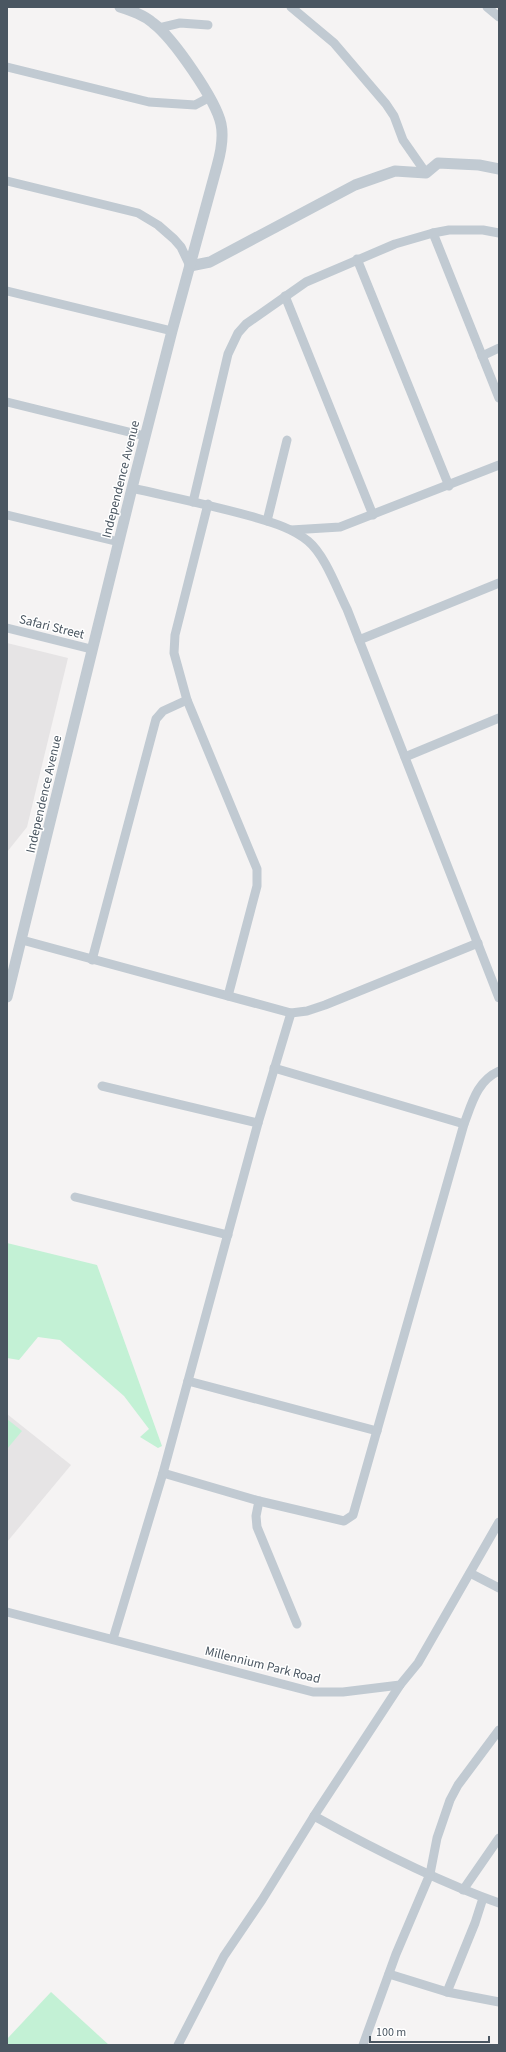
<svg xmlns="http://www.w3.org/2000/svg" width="506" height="2052" font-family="'Source Sans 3',sans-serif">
<rect width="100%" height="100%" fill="#f5f3f3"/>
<g fill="#e6e4e5">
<path d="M 7,643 L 68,658 L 27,827 L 7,852 Z"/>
<path d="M 7,1414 L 71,1465 L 7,1542 Z"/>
</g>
<g fill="#c3f1d5">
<path d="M 7,1243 L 97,1265 L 162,1446 L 158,1448 L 140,1437 L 149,1429 L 124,1396 L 60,1340 L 38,1337 L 19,1360 L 7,1358 Z"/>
<path d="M 7,1419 L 22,1431 L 7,1449 Z"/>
<path d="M 51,1992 L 109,2045 L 7,2045 L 7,2039 Z"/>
</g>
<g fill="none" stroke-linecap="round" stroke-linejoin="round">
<g stroke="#c1cad2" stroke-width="9">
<path d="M 291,7 L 334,43 L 386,104 L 394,116 L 403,140 L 426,173"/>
<path d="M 487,7 L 499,17"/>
<path d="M 159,28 L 180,23 L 208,25"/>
<path d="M 7,67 L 149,102 L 195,105 L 210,97"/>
<path d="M 7,181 L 138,213 L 158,225 L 174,239 L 181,247 L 190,266"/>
<path d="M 433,233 L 499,398"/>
<path d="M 357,259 L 449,486"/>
<path d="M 7,291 L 172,331"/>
<path d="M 285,296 L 373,515"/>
<path d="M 482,356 L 499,348"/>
<path d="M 7,402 L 145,436"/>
<path d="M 132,488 C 171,497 211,505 250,516 C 270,522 291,527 308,541 C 325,555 337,589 347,609 L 499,998"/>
<path d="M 193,502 L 228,354 L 238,333 L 246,324 L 306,282 L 395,244 L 433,233 L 449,230 L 483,230 L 499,233"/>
<path d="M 208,504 L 175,635 L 174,653 L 187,700 L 257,869 L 257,886 L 228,996"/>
<path d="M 7,515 L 119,542"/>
<path d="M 267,521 L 287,440"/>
<path d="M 291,530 L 340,527 L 499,465"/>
<path d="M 7,628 L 91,649"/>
<path d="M 359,640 L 499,583"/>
<path d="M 405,757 L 499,718"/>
<path d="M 22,940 L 291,1013 L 307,1011 L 325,1005 L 478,943"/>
<path d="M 92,960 L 156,719 L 163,711 L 187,700"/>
<path d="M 274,1068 L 464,1124"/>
<path d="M 102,1086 L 258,1123"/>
<path d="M 75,1197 L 228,1235"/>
<path d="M 188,1381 L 377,1431"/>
<path d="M 163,1473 L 259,1501 L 344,1521 L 353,1515 L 464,1124 C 472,1103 477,1081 499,1071"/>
<path d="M 259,1501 L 256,1516 L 257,1527 L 297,1624"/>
<path d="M 470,1573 L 499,1588"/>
<path d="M 7,1612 L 313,1692 L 343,1692 L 400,1685 L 418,1663 L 499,1522"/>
<path d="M 113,1639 L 163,1473 L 258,1123 L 291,1013"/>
<path d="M 314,1816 C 372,1848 436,1881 499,1903"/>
<path d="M 463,1890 L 499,1838"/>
<path d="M 389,1974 L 447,1992 L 499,2002"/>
<path d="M 447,1992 L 475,1923 L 483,1898"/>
<path d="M 178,2045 L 224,1956 L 262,1900 L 314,1816 L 400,1685"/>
<path d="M 363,2045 L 396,1954 L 430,1874 L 437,1838 L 450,1800 L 458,1785 L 499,1730"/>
</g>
<g stroke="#c1cad2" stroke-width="11">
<path d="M 190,266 L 210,262 L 355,185 L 395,171 L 426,173 L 438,163 L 479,165 L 499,169"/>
<path d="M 7,997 L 132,488 L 172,331 L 217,166 C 221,152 224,138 221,124 C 216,100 173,38 153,23 C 144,15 132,11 120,7"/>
</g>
</g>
<g text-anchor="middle" stroke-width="3" stroke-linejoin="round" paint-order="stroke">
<g font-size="13" fill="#4a5661" stroke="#fff">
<text transform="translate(120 479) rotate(-76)" y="5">Independence Avenue</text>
<text transform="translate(52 626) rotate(14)" y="5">Safari Street</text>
<text transform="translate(43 794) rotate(-77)" y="5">Independence Avenue</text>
<text transform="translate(263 1664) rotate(14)" y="5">Millennium Park Road</text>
</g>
</g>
<rect width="506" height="2052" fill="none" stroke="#4a5661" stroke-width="16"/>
<path d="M370 2036v6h119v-6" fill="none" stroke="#4a5661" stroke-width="2"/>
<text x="376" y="2036" font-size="12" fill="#4a5661" stroke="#ffffff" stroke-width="3" paint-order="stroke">100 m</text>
</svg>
